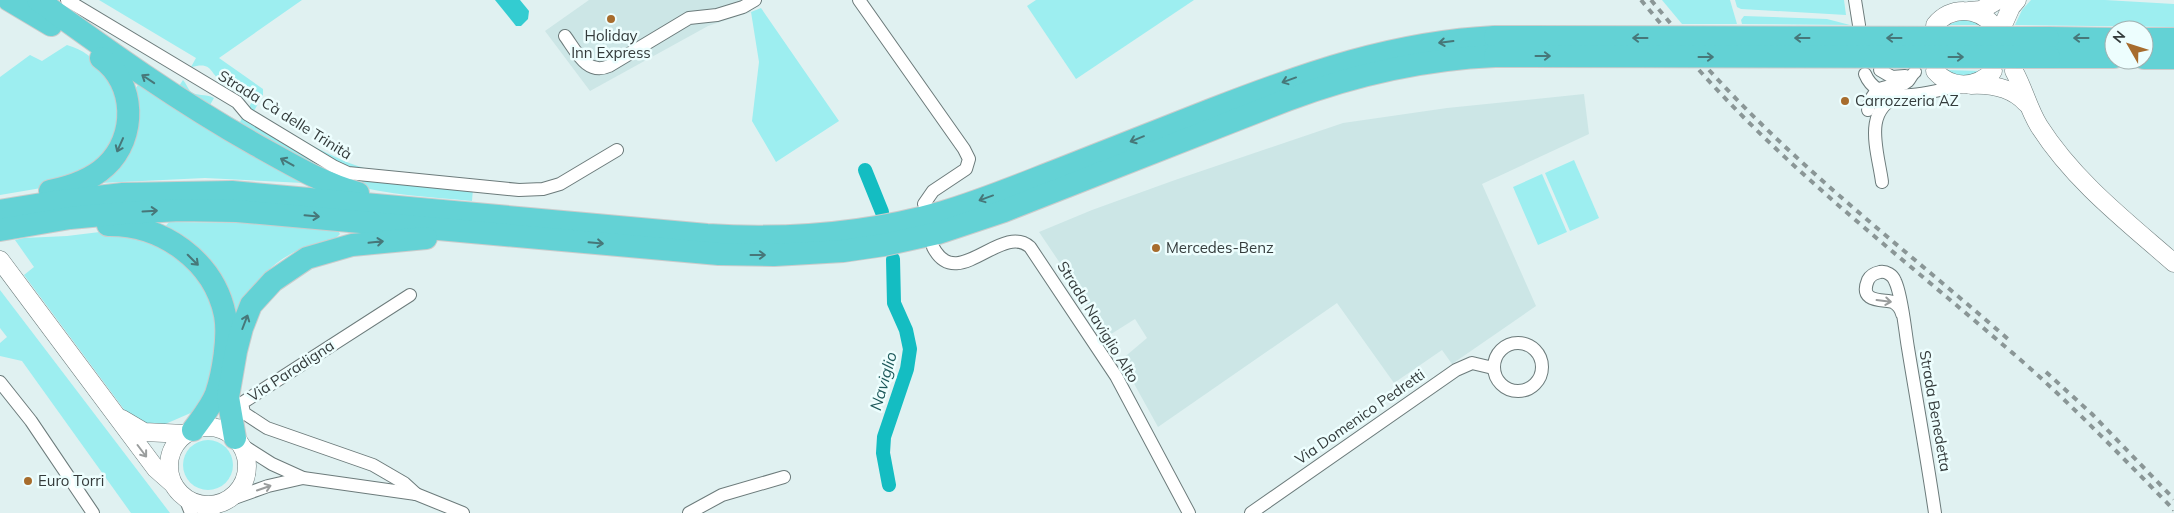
<svg xmlns="http://www.w3.org/2000/svg" width="2174" height="513" font-family="Mulish,sans-serif">
<rect width="100%" height="100%" fill="#e0f1f1"/>
<g fill="#cce6e6">
<path d="M 589,0 L 740,0 L 751,12 L 708,26 L 590,91 L 545,31 Z"/>
<path d="M 1584,94 L 1589,134 L 1482,184 L 1536,306 L 1452,364 L 1442,350 L 1394,383 L 1337,303 L 1158,427 L 1121,360 L 1147,338 L 1135,319 L 1108,336 L 1065,274 L 1066,272 L 1039,232 L 1092,210 L 1175,180 L 1343,123 L 1447,108 Z"/>
</g>
<g fill="#9deef0">
<path d="M 99,0 L 302,0 L 219,58 L 263,89 L 263,95 L 254,111 C 291,132 330,160 372,170 L 355,173 L 248,109 L 256,94 L 226,77 L 223,82 C 208,73 214,61 191,67 L 196,58 Z"/>
<path d="M 1036,0 L 1194,0 L 1076,79 L 1027,6 Z"/>
<path d="M 1662,0 L 1730,0 L 1737,24 L 1682,24 Z"/>
<path d="M 1735,0 L 1844,0 L 1846,15 L 1741,9 L 1737,7 Z"/>
<path d="M 2031,0 L 2105,0 L 2174,4 L 2174,27 L 2015,25 L 2022,10 Z"/>
<path d="M 64,5 L 89,20 L 87,24 L 120,44 L 118,49 L 179,86 L 183,80 C 186,83 187,87 190,91 C 197,97 205,93 214,98 L 210,105 L 240,122 L 243,116 L 341,174 L 358,178 L 473,189 L 472,201 C 431,197 388,195 348,184 C 318,175 290,158 263,143 C 192,104 126,59 61,9 Z"/>
<path d="M 761,8 L 839,121 L 776,162 L 752,121 L 759,62 L 751,12 Z"/>
<path d="M 1744,16 L 1827,19 L 1850,25 L 1742,24 L 1741,20 Z"/>
<path d="M 1964,19 L 1972,20 L 1981,25 L 1947,25 Z"/>
<path d="M 67,45 C 100,55 107,77 123,105 L 107,158 L 53,186 L 0,195 L 0,77 L 30,55 L 42,61 Z"/>
<path d="M 1946,70 L 1981,71 C 1968,77 1959,78 1946,70 Z"/>
<path d="M 138,85 L 303,183 L 205,178 L 100,183 L 135,89 Z"/>
<path d="M 1574,160 L 1599,218 L 1570,231 L 1545,173 Z"/>
<path d="M 1542,174 L 1567,232 L 1538,245 L 1513,187 Z"/>
<path d="M 169,222 L 252,223 L 338,231 L 340,234 L 336,238 C 310,244 282,254 264,275 C 253,288 245,305 237,319 L 165,227 Z"/>
<path d="M 108,231 L 142,235 L 194,268 L 219,320 L 212,383 L 193,412 L 163,425 L 146,424 L 126,412 L 24,275 L 34,267 L 15,240 L 24,238 L 67,236 Z"/>
<path d="M 0,290 L 170,513 L 131,513 L 22,361 L 0,356 L 0,343 L 7,337 L 0,328 Z"/>
<circle cx="208" cy="465" r="25"/>
</g>
<path fill="#33ccd1" d="M 495,0 L 520,0 L 529,11 L 528,19 L 521,26 L 516,26 Z"/>
<g fill="none" stroke-linecap="round" stroke-linejoin="round">
<g stroke="#14bdc2" stroke-width="14">
<path d="M 865,170 L 882,212"/>
<path d="M 889,485 L 883,453 L 884,437 L 907,369 L 910,349 L 906,330 L 894,303 L 893,259"/>
</g>
<defs>
<g id="street">
<path d="M 67,0 L 237,102 L 247,114 L 333,166 L 348,173 L 519,190 L 543,189 L 560,184 L 617,150"/>
<path d="M 859,0 L 964,149 L 969,159 L 966,169 L 933,191 L 924,204"/>
<path d="M 1855,0 L 1859,25"/>
<path d="M 565,36 C 576,51 587,76 609,66 L 689,18 L 717,15 L 743,7 L 755,0"/>
<path d="M 1880,70 L 1892,77 L 1905,76"/>
<path d="M 1865,74 C 1880,110 1933,91 1962,85"/>
<path d="M 1868,110 C 1874,76 1896,92 1908,81 C 1911,78 1911,75 1915,72"/>
<path d="M 1882,182 C 1878,151 1861,109 1901,95"/>
<path d="M 933,247 C 957,294 1001,222 1030,247 L 1116,376 L 1189,513"/>
<path d="M 410,295 L 242,403 L 244,413 L 267,428 L 373,465 L 404,483 L 416,494"/>
<path d="M 1902,314 C 1901,309 1898,305 1893,302 C 1885,299 1858,304 1868,280 C 1870,276 1875,273 1880,272 C 1886,271 1893,275 1895,281 C 1902,295 1905,331 1908,348 C 1917,403 1927,458 1935,513"/>
<circle cx="1518" cy="367" r="24"/>
<path d="M 0,382 L 31,421 L 93,513"/>
<path d="M 239,443 L 272,464 L 303,478 L 416,494 L 463,513"/>
<path d="M 185,498 L 191,513"/>
<path d="M 226,501 L 268,486 L 303,478"/>
<path d="M 212,513 L 218,504"/>
<path d="M 689,513 L 722,495 L 784,477"/>
<path d="M 1251,513 L 1456,370 L 1472,363 L 1493,368"/>
</g>
<g id="secondary">
<path d="M 1969,11 L 1981,10 L 1998,0"/>
<path d="M 1935,25 C 1951,6 1977,7 1993,25"/>
<path d="M 2003,25 L 2011,7 L 2017,0"/>
<path d="M 1935,71 C 1951,89 1976,89 1993,71"/>
<path d="M 2014,71 C 2024,89 2028,108 2039,126 C 2074,181 2126,221 2174,263"/>
<path d="M 1971,85 C 1991,84 2012,88 2026,103"/>
<path d="M 0,260 L 156,469 L 173,484"/>
<path d="M 122,419 L 144,432 L 185,434"/>
<circle cx="208" cy="466" r="39"/>
</g>
<g id="highway">
<path d="M 9,0 L 51,25"/>
<path d="M 38,0 C 111,53 178,101 256,145 C 289,163 321,183 358,193"/>
<path d="M 2048,38 L 2114,39"/>
<path d="M 2144,39 L 2174,39"/>
<path d="M 2049,57 L 2114,57"/>
<path d="M 2144,58 L 2174,58"/>
<path d="M 50,191 C 70,187 90,181 106,166 C 137,137 136,83 101,58"/>
<path d="M 0,211 L 54,202 L 123,194 L 232,192 L 707,235 C 787,240 866,234 943,212 C 984,200 1024,183 1063,168 C 1113,148 1163,129 1213,109 C 1306,73 1394,42 1495,37"/>
<path d="M 108,225 C 162,224 214,261 225,315 C 229,337 223,373 216,394 C 211,407 201,419 193,430"/>
<path d="M 0,230 L 70,218 L 124,213 L 180,210 L 237,211 L 719,254 L 774,255 L 843,251 L 884,245 L 938,233 L 1004,211 L 1287,100 C 1354,75 1424,59 1495,56"/>
<path d="M 235,438 L 228,397 L 236,351 L 242,328 L 251,305 L 273,281 L 307,258 L 352,245 L 426,238"/>
</g>
</defs>
<use href="#street" stroke="#6c7b7b" stroke-width="14"/>
<use href="#secondary" stroke="#6c7b7b" stroke-width="19"/>
<use href="#highway" stroke="#cacccc" stroke-width="24"/>
<use href="#street" stroke="#fff" stroke-width="12"/>
<use href="#secondary" stroke="#fff" stroke-width="18"/>
<use href="#highway" stroke="#63d2d5" stroke-width="22"/>
<g stroke="#8a9696" stroke-width="4" stroke-dasharray="6 6" stroke-linecap="butt">
<path d="M 1641,0 L 1661,24"/>
<path d="M 1651,0 L 1671,24"/>
<path d="M 1699,70 C 1790,172 1899,255 2002,344 C 2063,395 2118,453 2174,510"/>
<path d="M 1709,70 C 1800,170 1907,251 2008,339"/>
<path d="M 2046,372 L 2092,414 L 2174,499"/>
</g>
<defs>
<g id="highway-bridge">
<path d="M 1495,37 L 2048,38"/>
<path d="M 1495,56 L 2049,57"/>
</g>
</defs>
<use href="#highway-bridge" stroke="#cacccc" stroke-width="24" stroke-linecap="butt"/>
<use href="#highway-bridge" stroke="#63d2d5" stroke-width="22"/>
</g>
<defs><path id="oneway-shaft" d="M-6 0H5M1.5-3L5.5 0L1.5 3" fill="none" stroke-width="1.6" stroke-linecap="round" stroke-linejoin="round" transform="scale(1.25)"/></defs>
<g stroke="#477779">
<use href="#oneway-shaft" transform="translate(1640 38) rotate(-180)"/>
<use href="#oneway-shaft" transform="translate(1802 38) rotate(-180)"/>
<use href="#oneway-shaft" transform="translate(1894 38) rotate(-180)"/>
<use href="#oneway-shaft" transform="translate(2081 38) rotate(-180)"/>
<use href="#oneway-shaft" transform="translate(1446 42) rotate(173)"/>
<use href="#oneway-shaft" transform="translate(1543 56)"/>
<use href="#oneway-shaft" transform="translate(1706 57)"/>
<use href="#oneway-shaft" transform="translate(1956 57)"/>
<use href="#oneway-shaft" transform="translate(148 79) rotate(-146)"/>
<use href="#oneway-shaft" transform="translate(1289 80) rotate(160)"/>
<use href="#oneway-shaft" transform="translate(1137 139) rotate(158)"/>
<use href="#oneway-shaft" transform="translate(120 145) rotate(114)"/>
<use href="#oneway-shaft" transform="translate(287 162) rotate(-151)"/>
<use href="#oneway-shaft" transform="translate(986 198) rotate(160)"/>
<use href="#oneway-shaft" transform="translate(150 211) rotate(-3)"/>
<use href="#oneway-shaft" transform="translate(312 216) rotate(5)"/>
<use href="#oneway-shaft" transform="translate(376 242) rotate(-6)"/>
<use href="#oneway-shaft" transform="translate(596 243) rotate(5)"/>
<use href="#oneway-shaft" transform="translate(758 255)"/>
<use href="#oneway-shaft" transform="translate(193 260) rotate(45)"/>
<use href="#oneway-shaft" transform="translate(245 322) rotate(-69)"/>
</g>
<g stroke="#9a9d9d">
<use href="#oneway-shaft" transform="translate(1884 301) rotate(7)"/>
<use href="#oneway-shaft" transform="translate(142 451) rotate(53)"/>
<use href="#oneway-shaft" transform="translate(264 488) rotate(-19)"/>
</g>
<g fill="#a76c2d" stroke="#edfefe" stroke-width="2">
<circle cx="611" cy="19" r="5"/>
<circle cx="1845" cy="101" r="5"/>
<circle cx="1156" cy="248" r="5"/>
<circle cx="28" cy="481" r="5"/>
</g>
<g text-anchor="middle" stroke-width="5" stroke-linejoin="round" paint-order="stroke">
<g font-size="15" fill="#343b3b" stroke="#edfefe" text-anchor="start">
<text x="611" y="41" text-anchor="middle">Holiday<tspan x="611" dy="17">Inn Express</tspan></text>
<text x="1855" y="106">Carrozzeria AZ</text>
<text x="1166" y="253">Mercedes-Benz</text>
<text x="38" y="486">Euro Torri</text>
</g>
<g font-size="15" fill="#343b3b" stroke="#edfefe">
<text transform="translate(285 115) rotate(32)" y="5">Strada Cà delle Trinità</text>
<text transform="translate(1098 322) rotate(58)" y="5">Strada Naviglio Alto</text>
<text transform="translate(291 371) rotate(-33)" y="5">Via Paradigna</text>
<text transform="translate(1935 411) rotate(80)" y="5">Strada Benedetta</text>
<text transform="translate(1360 417) rotate(-35)" y="5">Via Domenico Pedretti</text>
</g>
<g font-size="16" font-style="italic" fill="#1c585a" stroke="#edfefe">
<text transform="translate(883 381) rotate(-74)" y="6">Naviglio</text>
</g>
</g>
<g transform="translate(2129 45) rotate(309)"><circle r="24" fill="#edfefe" stroke="#a3b0b0"/>
<path d="M0-4L9 19L0 12L-9 19Z" fill="#a76c2d"/>
<text y="-8" font-size="14" font-weight="bold" text-anchor="middle" fill="#343b3b">N</text>
</g>
</svg>
